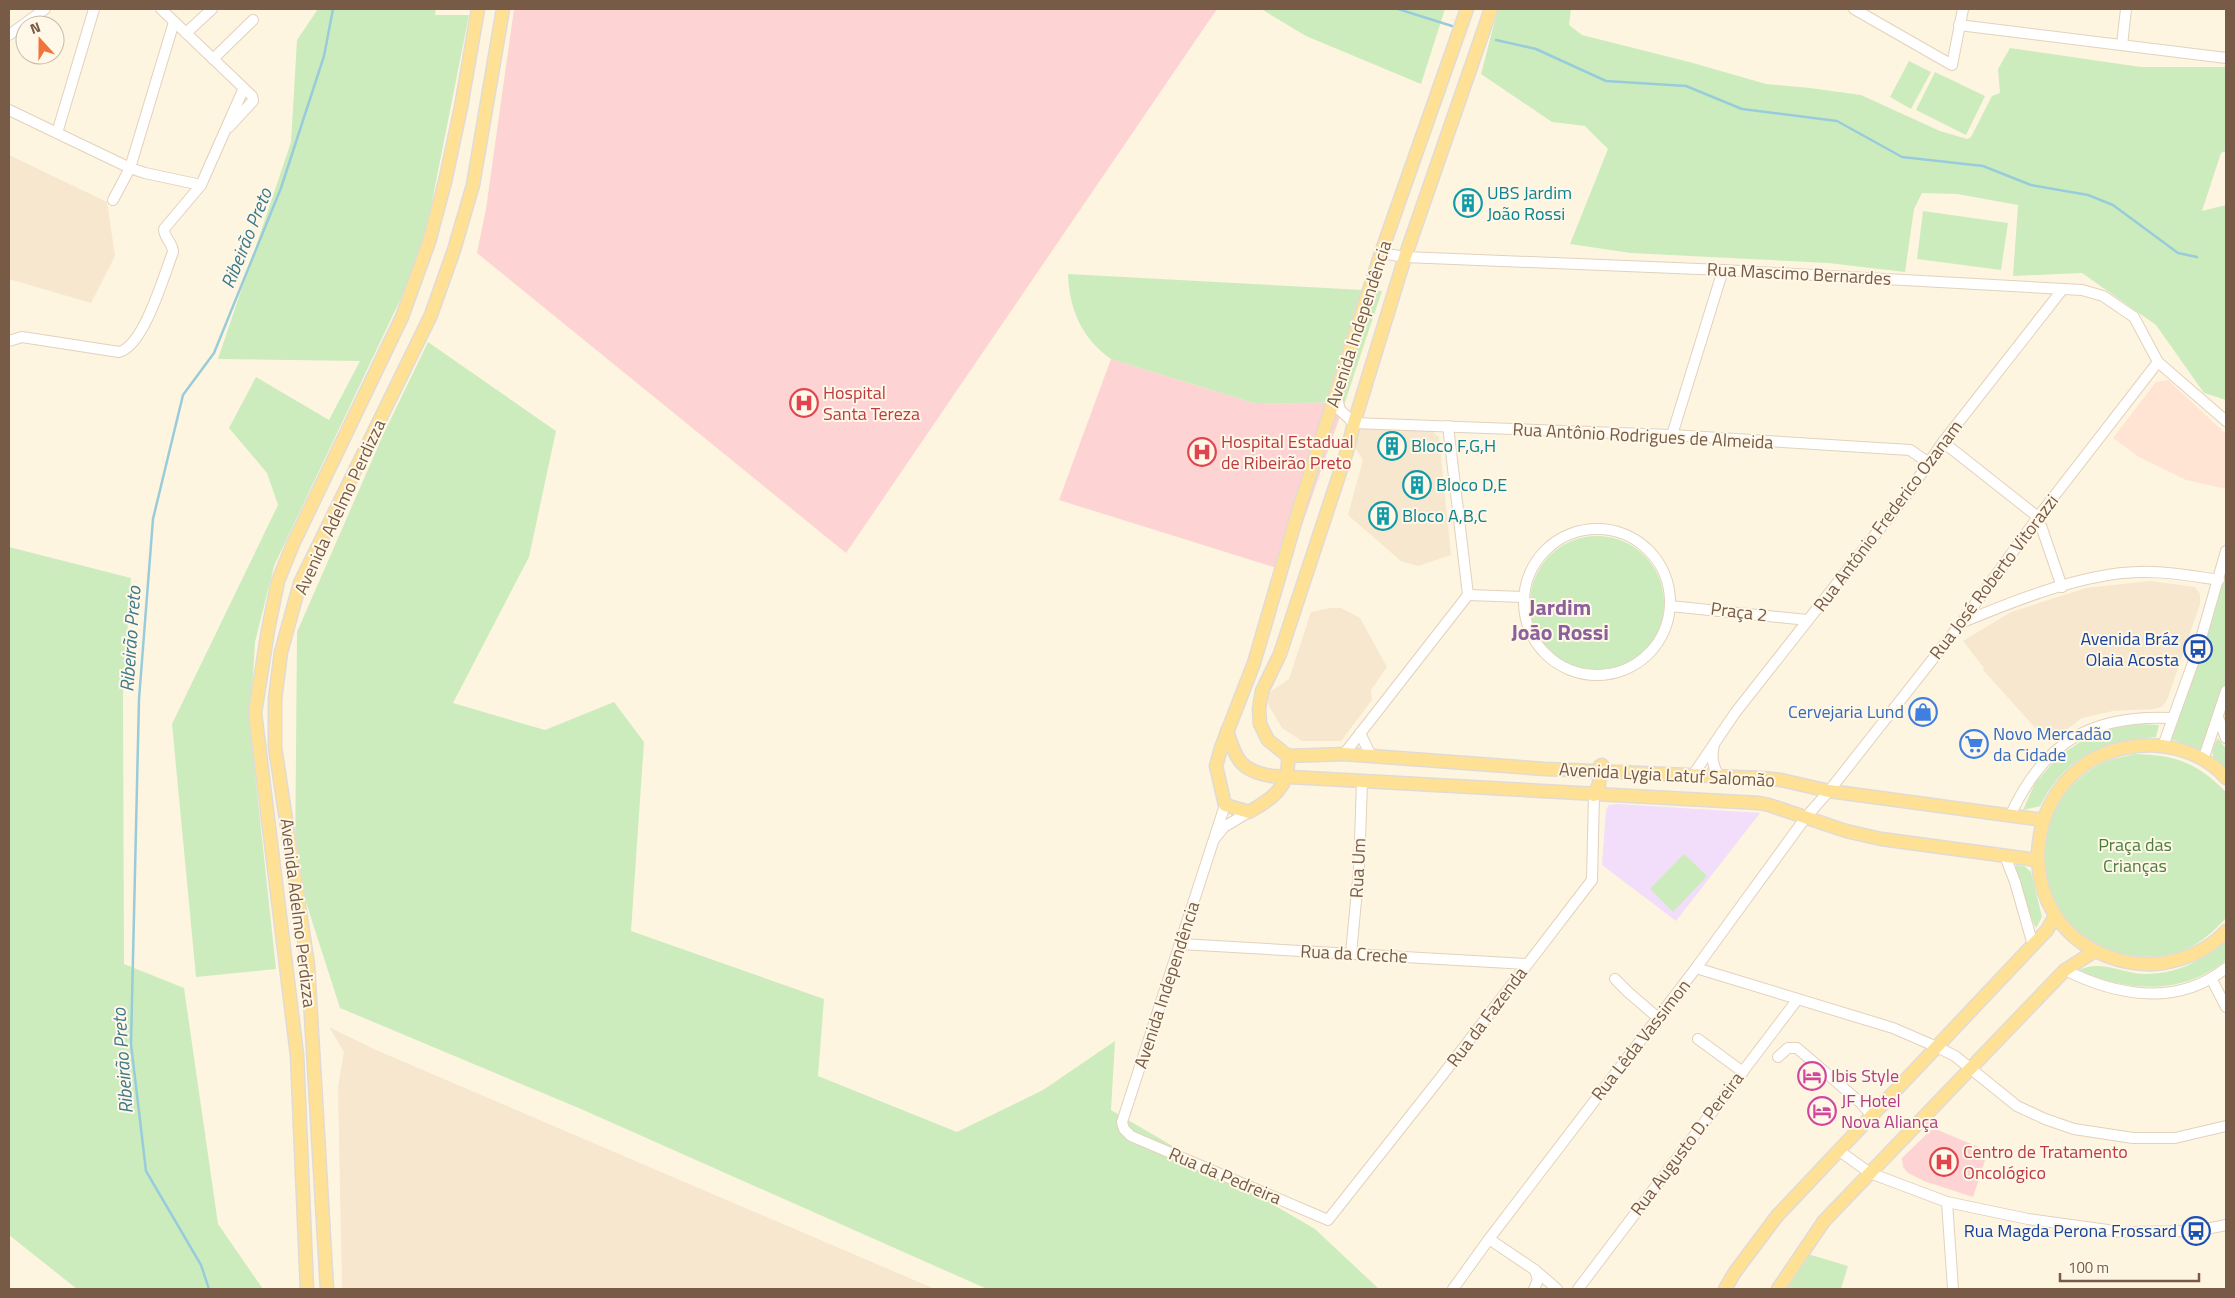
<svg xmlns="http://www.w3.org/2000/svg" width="2235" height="1298" font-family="'Titillium Web',sans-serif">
<rect width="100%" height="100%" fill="#fef5e0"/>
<g fill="#f6e7ce">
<path d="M 9,155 L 107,202 L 115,256 L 91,303 L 9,279 Z"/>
<path d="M 1363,427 L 1432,431 L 1439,437 L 1451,555 L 1418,566 L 1401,561 L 1348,515 L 1363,460 L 1352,443 L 1356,431 Z"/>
<path d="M 2150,581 L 2195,587 L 2200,594 L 2200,604 L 2167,700 L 2162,707 L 2154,709 L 2113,711 L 2082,718 L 2049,743 L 1983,670 L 1984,668 L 1963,641 L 2011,612 L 2086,588 Z"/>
<path d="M 1330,608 L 1341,608 L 1360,618 L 1387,667 L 1371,690 L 1372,700 L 1341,741 L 1302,741 L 1282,728 L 1269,706 L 1267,694 L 1289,679 L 1311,612 Z"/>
<path d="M 329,1027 L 376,1050 L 935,1289 L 342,1289 L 338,1087 L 344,1052 Z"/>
</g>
<path fill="#ffe4d3" d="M 2168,380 L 2226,434 L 2226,489 L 2186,480 L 2139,457 L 2113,438 L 2156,382 Z"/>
<path fill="#f2ddfa" d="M 1619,804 L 1760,813 L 1676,921 L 1602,865 L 1606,810 L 1609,805 Z"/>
<g fill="#fdd3d4">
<path d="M 514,9 L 1217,9 L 846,553 L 477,253 L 486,209 Z"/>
<path d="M 1111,359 L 1257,404 L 1345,402 L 1286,571 L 1059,500 Z"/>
<path d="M 1933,1128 L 1988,1151 L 1973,1197 L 1924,1181 L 1908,1173 L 1903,1167 L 1902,1158 Z"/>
</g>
<g fill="#cdecbe">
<path d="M 318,9 L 436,9 L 435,15 L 469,15 L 425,237 L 402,296 L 274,566 L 255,642 L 250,726 L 276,969 L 196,977 L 172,724 L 278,505 L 267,473 L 229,428 L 256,377 L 329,420 L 360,361 L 218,359 L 291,142 L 297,40 Z"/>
<path d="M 1261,9 L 1445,9 L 1421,84 L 1306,36 Z"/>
<path d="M 1498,9 L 1571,9 L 1569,25 L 1582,35 L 1693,63 L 1766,84 L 1810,88 L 1861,95 L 1940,131 L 1967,139 L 1971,137 L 1992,96 L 2000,93 L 1998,69 L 2010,48 L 2141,67 L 2226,67 L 2226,151 L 2221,153 L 2202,211 L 2226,205 L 2226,400 L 2204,393 L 2156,325 L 2082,273 L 2013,276 L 2018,205 L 1957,194 L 1922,193 L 1914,209 L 1905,272 L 1828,263 L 1631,253 L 1570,244 L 1608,149 L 1585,126 L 1552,122 L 1481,74 Z"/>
<path d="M 1909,61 L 1931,72 L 1911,109 L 1890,97 Z"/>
<path d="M 1935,72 L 1985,96 L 1966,135 L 1916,110 Z"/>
<path d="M 1923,211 L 2008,223 L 2001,270 L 1917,259 Z"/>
<path d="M 1068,274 L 1382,291 L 1345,402 L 1257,404 L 1111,359 C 1082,339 1069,309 1068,274 Z"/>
<path d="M 428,342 L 556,431 L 529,557 L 453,703 L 545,730 L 614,702 L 644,742 L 631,931 L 824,999 L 818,1076 L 957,1132 L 1043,1090 L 1115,1041 L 1111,1110 L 1315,1229 L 1379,1289 L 987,1289 L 581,1109 L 340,1008 L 295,868 L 297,632 L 383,435 Z"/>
<circle cx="1597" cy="603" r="67"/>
<path d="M 9,547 L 131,578 L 123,695 L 124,964 L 184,988 L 218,1224 L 263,1289 L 77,1289 L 9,1235 Z"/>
<path d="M 2226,547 L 2226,691 L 2202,751 L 2166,737 Z"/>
<path d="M 2139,724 L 2159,725 L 2156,737 C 2103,741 2065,756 2040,806 L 2023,810 L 2035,783 L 2058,757 L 2089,736 L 2108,729 Z"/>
<path d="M 2218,738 L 2226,749 L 2226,769 C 2212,758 2208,755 2218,738 Z"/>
<path d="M 2133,754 C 2176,755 2196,762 2226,792 L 2226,918 C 2214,931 2201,943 2184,950 C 2124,973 2052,934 2044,868 C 2043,853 2046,838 2050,824 C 2058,796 2081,772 2107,761 C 2115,758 2125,757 2133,754 Z"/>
<path d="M 1684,854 L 1707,876 L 1673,912 L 1650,889 Z"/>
<path d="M 2016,865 L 2024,866 L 2031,872 L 2042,917 L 2036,928 C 2027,910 2012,885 2016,865 Z"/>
<path d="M 2226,941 L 2226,960 C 2184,995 2127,993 2079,970 C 2101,959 2123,974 2146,974 C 2177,974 2203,960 2226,941 Z"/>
<path d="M 1801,1252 L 1848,1266 L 1841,1289 L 1778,1289 Z"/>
</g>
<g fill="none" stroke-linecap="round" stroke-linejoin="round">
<g stroke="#99ccdb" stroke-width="2.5">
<path d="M 1398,9 L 1452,26"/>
<path d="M 1496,40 L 1536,49 L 1606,81 L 1686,86 L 1742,109 L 1837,121 L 1902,157 L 1983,166 L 2031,185 L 2088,195 L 2113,205 L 2178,253 L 2197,257"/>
<path d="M 209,1289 L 201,1265 L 146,1171 L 131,1044 L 139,699 L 153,519 L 183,395 L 214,353 L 281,188 L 324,56 L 333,9"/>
</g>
<defs>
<g id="minor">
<path d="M 161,9 L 252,96 L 253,101 L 229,127"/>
<path d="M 1854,9 L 1952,65 L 1963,9"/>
<path d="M 1959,25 L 2226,58"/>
<path d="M 186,33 L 212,9"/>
<path d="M 9,35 L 45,9"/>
<path d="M 2122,45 L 2126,9"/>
<path d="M 213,59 L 253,20"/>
<path d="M 9,110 L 130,168 L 145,173 L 201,185"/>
<path d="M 57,133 L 94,9"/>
<path d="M 113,200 L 130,168 L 174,22"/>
<path d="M 1381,253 L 1405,257 L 1723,270 L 2082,290 L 2103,296 L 2134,317 L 2158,362 L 2226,421"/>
<path d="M 9,341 L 22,337 L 119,352 C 144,346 164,275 173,252 C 173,243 164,238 164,229 L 201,185 L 243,90"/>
<path d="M 1336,394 L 1340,410 L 1354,423 L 1672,435 L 1910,450 L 1929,463"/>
<path d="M 1672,435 L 1723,270"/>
<path d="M 1943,442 L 2038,517 L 2062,587"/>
<circle cx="1597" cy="602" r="73"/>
<path d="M 1468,595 L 1524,597"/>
<path d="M 1670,606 L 1808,620"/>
<path d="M 1963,622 C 2014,601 2083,573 2139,572 C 2166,571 2192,576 2219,580"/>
<path d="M 2218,717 L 2226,738"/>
<path d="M 1360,733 L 1371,756"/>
<path d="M 1714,745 C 1711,757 1712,767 1720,777"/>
<path d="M 2163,746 L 2198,649 L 2226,551"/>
<path d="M 1344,754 L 1468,595 L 1448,426"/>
<path d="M 2203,760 L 2226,691"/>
<path d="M 1693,775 L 1735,713 L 1908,493 L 1943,442 L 2062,290"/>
<path d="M 1225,805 L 1122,1122 L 1124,1129 L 1131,1136 L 1328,1220 L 1441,1077 L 1592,880 L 1594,795"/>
<path d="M 2010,816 C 2044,742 2091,714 2173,718"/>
<path d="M 1215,838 L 1224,827 L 1249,812"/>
<path d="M 2005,856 L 2015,882 L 2033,945"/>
<path d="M 1181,944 L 1527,964"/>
<path d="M 1351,954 L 1359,869 L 1362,782"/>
<path d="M 1696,968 L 1893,1028 L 1937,1047 L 1955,1056 L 2017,1106 L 2045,1119 L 2074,1129 L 2133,1138 L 2175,1138 L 2226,1126"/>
<path d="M 2065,970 C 2117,996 2177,1007 2226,968"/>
<path d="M 1615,979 L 1628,992 L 1657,1017"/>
<path d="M 2212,980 L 2226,1007"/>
<path d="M 1698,1039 L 1743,1072"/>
<path d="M 1778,1057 L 1788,1048 L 1797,1048 L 1861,1103 L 1871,1115"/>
<path d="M 1838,1150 L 1870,1173 L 1947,1202 L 2028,1219 L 2122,1232 L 2196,1231 L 2226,1225"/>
<path d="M 1947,1202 L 1953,1289"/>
<path d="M 1489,1239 L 1535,1270 L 1557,1289"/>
<path d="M 1453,1289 L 1489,1239 L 1696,968 L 1806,817 L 1829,791 L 1962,622 L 2038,517 L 2158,362"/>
<path d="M 1534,1289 L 1538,1280 L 1535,1270"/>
<path d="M 1578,1289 L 1797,1000"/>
</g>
<g id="major">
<path d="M 1227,731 C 1236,759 1240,771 1272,776 L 1759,803 L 1769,805 L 1846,831 L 1881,839 L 2037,860"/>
<path d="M 1288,756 C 1290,786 1274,798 1249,812 L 1225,805 L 1216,766 L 1221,748 L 1254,663 L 1301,502 L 1381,253 L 1467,9"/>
<path d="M 1288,756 L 1268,740 L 1260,724 L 1259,709 L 1262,691 L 1280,654 L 1347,451 L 1354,423 L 1405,257 L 1491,9"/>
<path d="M 1288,756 L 1344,754 L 1545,769 L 1761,778 L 1781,780 L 1829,791 L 2043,820"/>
<path d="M 2226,778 C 2203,751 2163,741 2129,747 C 2021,765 2004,917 2107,956 C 2125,963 2144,966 2163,963 C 2186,959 2210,949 2226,931"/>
<path d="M 1594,795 L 1599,784 L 1600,766 L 1602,765"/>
<path d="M 307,1289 L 297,1055 L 255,713 L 268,630 L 278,581 L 293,544 L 402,317 L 429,242 L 445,182 L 461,107 L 478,9"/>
<path d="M 327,1289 L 308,965 L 275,747 L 275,699 L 281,652 L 300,583 L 431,315 L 454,250 L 473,185 L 503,9"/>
<path d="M 1725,1289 L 1735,1272 L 1777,1216 L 2047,930 L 2055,916"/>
<path d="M 1778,1289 L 1824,1221 L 2065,970 L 2095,951"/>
</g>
</defs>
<use href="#minor" stroke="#e3d1bc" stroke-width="12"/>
<use href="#major" stroke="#e1dbd6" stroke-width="15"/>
<use href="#minor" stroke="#fff" stroke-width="10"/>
<use href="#major" stroke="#ffe196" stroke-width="12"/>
</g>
<defs>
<symbol id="building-ring" viewBox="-11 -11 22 22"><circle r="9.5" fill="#fff8e8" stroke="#0f9aa8" stroke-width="1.5"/><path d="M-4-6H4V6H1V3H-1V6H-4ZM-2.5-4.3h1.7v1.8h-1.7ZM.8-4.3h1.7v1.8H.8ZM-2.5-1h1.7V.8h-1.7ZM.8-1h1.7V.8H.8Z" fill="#0f9aa8"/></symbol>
<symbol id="hospital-ring" viewBox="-11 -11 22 22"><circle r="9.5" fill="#fff8e8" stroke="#e0444e" stroke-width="1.5"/><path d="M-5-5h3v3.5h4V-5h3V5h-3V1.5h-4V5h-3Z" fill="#e0444e"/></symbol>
<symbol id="bus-ring" viewBox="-11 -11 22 22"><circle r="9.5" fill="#fff8e8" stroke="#1a4fb4" stroke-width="1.5"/><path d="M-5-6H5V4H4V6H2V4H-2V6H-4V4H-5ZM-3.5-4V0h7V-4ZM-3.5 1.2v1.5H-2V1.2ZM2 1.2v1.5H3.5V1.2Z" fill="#1a4fb4"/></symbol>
<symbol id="shop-ring" viewBox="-11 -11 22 22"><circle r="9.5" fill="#fff8e8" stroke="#3f7fe0" stroke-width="1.5"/><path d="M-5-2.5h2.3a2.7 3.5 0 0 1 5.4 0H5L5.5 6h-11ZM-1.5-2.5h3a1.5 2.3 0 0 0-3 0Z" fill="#3f7fe0"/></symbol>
<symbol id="supermarket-ring" viewBox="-11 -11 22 22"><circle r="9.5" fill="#fff8e8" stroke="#3f7fe0" stroke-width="1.5"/><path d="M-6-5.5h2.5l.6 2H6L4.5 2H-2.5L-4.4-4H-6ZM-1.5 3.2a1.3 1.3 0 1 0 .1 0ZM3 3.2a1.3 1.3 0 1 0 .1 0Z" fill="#3f7fe0"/></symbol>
<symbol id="hotel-ring" viewBox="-11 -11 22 22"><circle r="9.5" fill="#fff8e8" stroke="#d1479c" stroke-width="1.5"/><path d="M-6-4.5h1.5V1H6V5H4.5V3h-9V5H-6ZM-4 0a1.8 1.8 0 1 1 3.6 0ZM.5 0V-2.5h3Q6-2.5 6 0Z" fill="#d1479c"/></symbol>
</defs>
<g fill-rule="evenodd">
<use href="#building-ring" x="1452" y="187" width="32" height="32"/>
<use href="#hospital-ring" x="788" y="387" width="32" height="32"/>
<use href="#building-ring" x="1376" y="430" width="32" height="32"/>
<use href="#hospital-ring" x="1186" y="436" width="32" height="32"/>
<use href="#building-ring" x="1401" y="469" width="32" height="32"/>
<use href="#building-ring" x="1367" y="500" width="32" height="32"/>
<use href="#bus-ring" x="2182" y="633" width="32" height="32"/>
<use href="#shop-ring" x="1907" y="696" width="32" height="32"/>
<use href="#supermarket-ring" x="1958" y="728" width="32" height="32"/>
<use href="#hotel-ring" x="1796" y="1060" width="32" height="32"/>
<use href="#hotel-ring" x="1806" y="1095" width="32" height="32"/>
<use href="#hospital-ring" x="1928" y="1146" width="32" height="32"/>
<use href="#bus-ring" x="2180" y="1215" width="32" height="32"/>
</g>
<g text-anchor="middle" stroke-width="4" stroke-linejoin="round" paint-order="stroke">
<g font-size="18" fill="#0d838f" stroke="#fff8e8" text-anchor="start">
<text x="1487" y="199">UBS Jardim<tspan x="1487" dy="21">João Rossi</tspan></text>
<text x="1411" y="452">Bloco F,G,H</text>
<text x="1436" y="491">Bloco D,E</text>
<text x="1402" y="522">Bloco A,B,C</text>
</g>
<g font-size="18" fill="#775b46" stroke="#fff8e8">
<text transform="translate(1799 274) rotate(3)" y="6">Rua Mascimo Bernardes</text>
<text transform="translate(1359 324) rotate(-72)" y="6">Avenida Independência</text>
<text transform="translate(1643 436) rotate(3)" y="6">Rua Antônio Rodrigues de Almeida</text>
<text transform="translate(340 507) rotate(-65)" y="6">Avenida Adelmo Perdizza</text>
<text transform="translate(1888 516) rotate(-53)" y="6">Rua Antônio Frederico Ozanam</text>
<text transform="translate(1994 577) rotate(-53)" y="6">Rua José Roberto Vitorazzi</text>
<text transform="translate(1739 612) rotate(7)" y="6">Praça 2</text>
<text transform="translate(1667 775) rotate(3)" y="6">Avenida Lygia Latuf Salomão</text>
<text transform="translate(1358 868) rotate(-87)" y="6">Rua Um</text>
<text transform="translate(298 913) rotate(83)" y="6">Avenida Adelmo Perdizza</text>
<text transform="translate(1354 954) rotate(3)" y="6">Rua da Creche</text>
<text transform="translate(1167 985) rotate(-72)" y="6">Avenida Independência</text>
<text transform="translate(1487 1017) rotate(-53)" y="6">Rua da Fazenda</text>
<text transform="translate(1641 1040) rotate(-52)" y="6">Rua Lêda Vassimon</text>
<text transform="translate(1687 1144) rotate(-53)" y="6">Rua Augusto D. Pereira</text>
<text transform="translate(1225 1176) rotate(23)" y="6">Rua da Pedreira</text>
</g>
<g font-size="18" fill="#be3a42" stroke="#fff8e8" text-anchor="start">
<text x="823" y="399">Hospital<tspan x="823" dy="21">Santa Tereza</tspan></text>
<text x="1221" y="448">Hospital Estadual<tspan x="1221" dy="21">de Ribeirão Preto</tspan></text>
<text x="1963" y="1158">Centro de Tratamento<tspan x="1963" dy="21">Oncológico</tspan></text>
</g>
<g font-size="18" fill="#164399" stroke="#fff8e8" text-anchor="end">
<text x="2179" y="645">Avenida Bráz<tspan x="2179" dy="21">Olaia Acosta</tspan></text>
<text x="2177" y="1237">Rua Magda Perona Frossard</text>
</g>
<g font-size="18" fill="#366cbe" stroke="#fff8e8" text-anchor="end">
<text x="1904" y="718">Cervejaria Lund</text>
<text x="1993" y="740" text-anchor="start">Novo Mercadão<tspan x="1993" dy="21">da Cidade</tspan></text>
</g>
<g font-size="18" fill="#4b7e3c" stroke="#fff8e8">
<text x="2135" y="851">Praça das<tspan x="2135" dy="21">Crianças</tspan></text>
</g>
<g font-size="18" fill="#b23c85" stroke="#fff8e8" text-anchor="start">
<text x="1831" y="1082">Ibis Style</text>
<text x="1841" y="1107">JF Hotel<tspan x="1841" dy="21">Nova Aliança</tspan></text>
</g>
<g font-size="19" font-style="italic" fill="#3d798c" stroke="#fff8e8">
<text transform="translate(246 238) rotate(-68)" y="7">Ribeirão Preto</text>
<text transform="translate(130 639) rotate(-86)" y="7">Ribeirão Preto</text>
<text transform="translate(122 1061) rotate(-94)" y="7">Ribeirão Preto</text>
</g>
<g font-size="22" font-weight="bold" fill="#8c609b" stroke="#fff8e8">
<text x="1560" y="615">Jardim<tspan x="1560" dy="25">João Rossi</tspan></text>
</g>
</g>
<rect width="2235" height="1298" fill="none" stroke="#775b46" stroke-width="20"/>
<g transform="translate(40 40) rotate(339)"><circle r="24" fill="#fff8e8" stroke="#c9b9a7"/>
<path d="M0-4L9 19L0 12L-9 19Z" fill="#f2733b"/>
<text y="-8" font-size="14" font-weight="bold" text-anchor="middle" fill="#775b46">N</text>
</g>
<path d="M2060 1273v8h139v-8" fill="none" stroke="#775b46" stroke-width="2.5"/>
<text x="2068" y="1273" font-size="15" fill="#775b46" stroke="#fff8e8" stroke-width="4" paint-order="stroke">100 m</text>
</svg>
